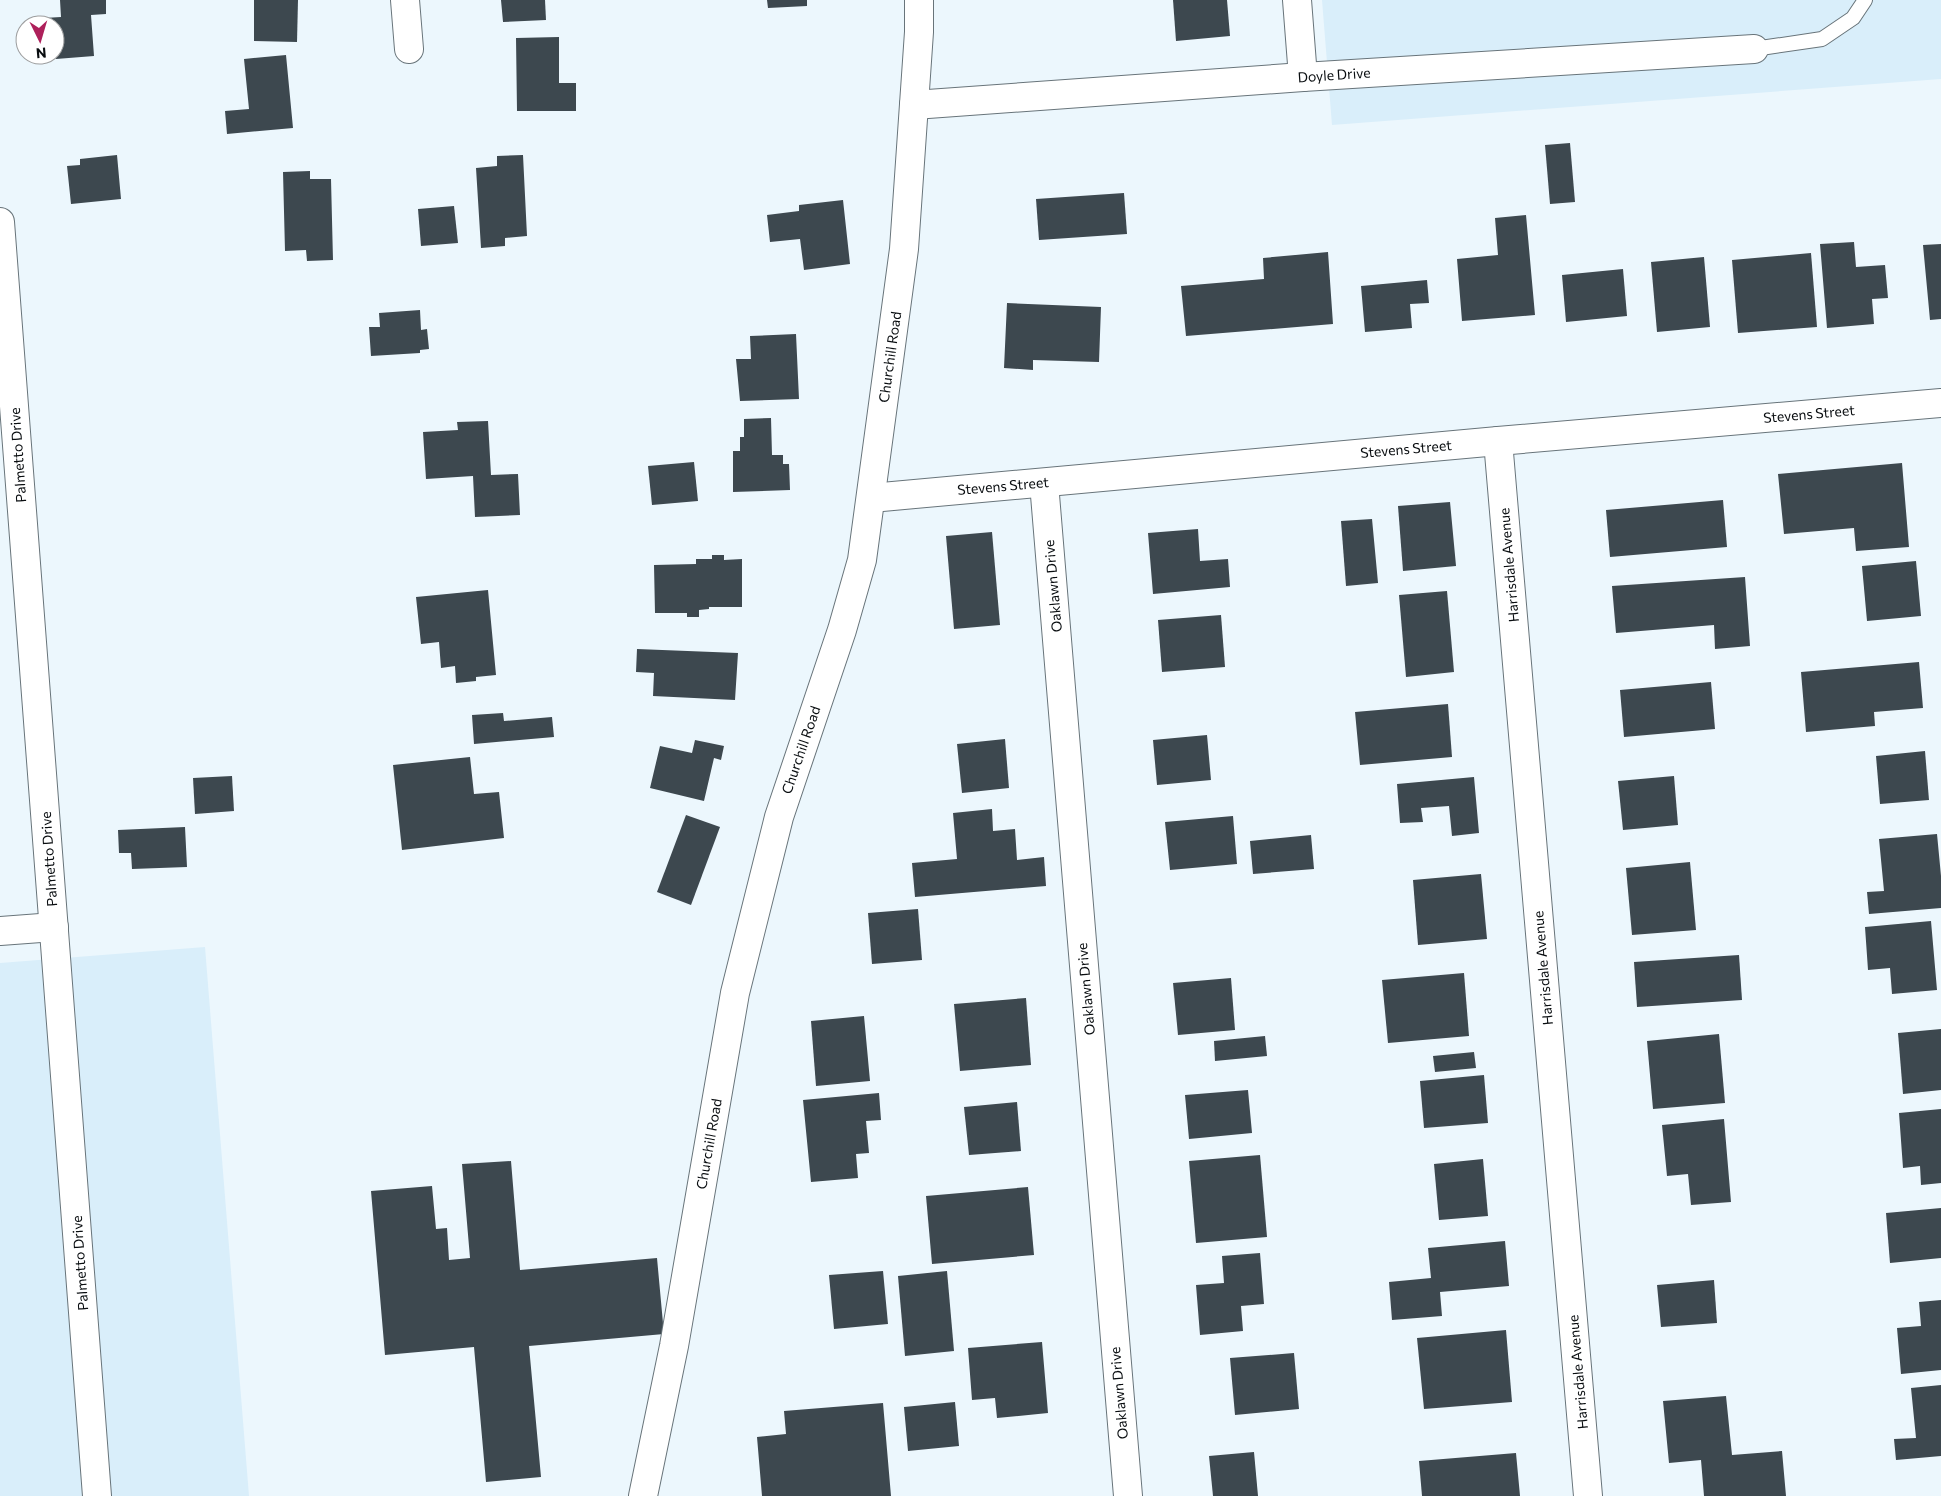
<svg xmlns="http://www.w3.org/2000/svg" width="1941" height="1496" font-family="Commissioner,sans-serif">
<rect width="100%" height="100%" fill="#ecf7fd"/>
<g fill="#d9eefa">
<path d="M 1322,0 L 1941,0 L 1941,79 L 1332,125 Z"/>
<path d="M 205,947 L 249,1496 L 0,1496 L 0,963 Z"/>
</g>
<g fill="#3d484f">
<path d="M 60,0 L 106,0 L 106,14 L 91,15 L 94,56 L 56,59 L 55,25 L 44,25 L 44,18 L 61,17 Z"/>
<path d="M 254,0 L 298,0 L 297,42 L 254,41 Z"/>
<path d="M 501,0 L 545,0 L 546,20 L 503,22 Z"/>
<path d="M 767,0 L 807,0 L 807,6 L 768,8 Z"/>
<path d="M 1173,0 L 1227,0 L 1230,36 L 1176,41 Z"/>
<path d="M 559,37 L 559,83 L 576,83 L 576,111 L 517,111 L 516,38 Z"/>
<path d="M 286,55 L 293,128 L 227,134 L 225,111 L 249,109 L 244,59 Z"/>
<path d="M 1570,143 L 1575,202 L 1550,204 L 1545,145 Z"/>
<path d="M 117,155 L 121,199 L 71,204 L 67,166 L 80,165 L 80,159 Z"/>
<path d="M 523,155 L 527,236 L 505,238 L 505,246 L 481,248 L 476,168 L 497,166 L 497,156 Z"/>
<path d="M 310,171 L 310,179 L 331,179 L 333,260 L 307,261 L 306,250 L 285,251 L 283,172 Z"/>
<path d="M 1124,193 L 1127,234 L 1039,240 L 1036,199 Z"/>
<path d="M 843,200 L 850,264 L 804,270 L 800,239 L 770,242 L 767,215 L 799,211 L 799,205 Z"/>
<path d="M 454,206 L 458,243 L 421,246 L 418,209 Z"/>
<path d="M 1526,215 L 1535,315 L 1462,321 L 1457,259 L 1498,255 L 1495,218 Z"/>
<path d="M 1854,242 L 1856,267 L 1885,265 L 1888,298 L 1872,299 L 1874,324 L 1827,328 L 1820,244 Z"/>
<path d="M 1941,244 L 1941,319 L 1930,320 L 1923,245 Z"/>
<path d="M 1328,252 L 1333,324 L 1186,336 L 1181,286 L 1264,279 L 1263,258 Z"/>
<path d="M 1811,253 L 1817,327 L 1738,333 L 1732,260 Z"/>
<path d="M 1704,257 L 1710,327 L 1657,332 L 1651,262 Z"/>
<path d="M 1623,269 L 1627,316 L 1566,322 L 1562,275 Z"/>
<path d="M 1427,280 L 1429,303 L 1410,304 L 1412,328 L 1365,332 L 1361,286 Z"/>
<path d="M 1007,303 L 1101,307 L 1099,362 L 1033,360 L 1033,370 L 1004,368 Z"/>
<path d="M 420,310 L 421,330 L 427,329 L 429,349 L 420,350 L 420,353 L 371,356 L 369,327 L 380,327 L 379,313 Z"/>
<path d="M 796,334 L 799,399 L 740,401 L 736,359 L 751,359 L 750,336 Z"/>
<path d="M 771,418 L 772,455 L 783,455 L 783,464 L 789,464 L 790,490 L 733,492 L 733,451 L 740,451 L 740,437 L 744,437 L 744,419 Z"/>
<path d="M 488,421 L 491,475 L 518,474 L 520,515 L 475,517 L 473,476 L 426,479 L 423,432 L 458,430 L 457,422 Z"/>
<path d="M 694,462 L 698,501 L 652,505 L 648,466 Z"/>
<path d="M 1902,463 L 1909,547 L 1856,551 L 1854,528 L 1784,534 L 1778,474 Z"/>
<path d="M 1723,500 L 1727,547 L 1610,557 L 1606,510 Z"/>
<path d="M 1450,502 L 1456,566 L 1403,571 L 1398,506 Z"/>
<path d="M 1372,519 L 1378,583 L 1346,586 L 1341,521 Z"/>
<path d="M 1198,529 L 1200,561 L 1228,559 L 1230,587 L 1153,594 L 1148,533 Z"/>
<path d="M 992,532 L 1000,625 L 954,629 L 946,536 Z"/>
<path d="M 712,555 L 724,555 L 724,560 L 742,559 L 742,607 L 709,607 L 709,609 L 699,610 L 699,617 L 687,617 L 687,613 L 655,613 L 654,565 L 696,564 L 696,559 L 712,559 Z"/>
<path d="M 1916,561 L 1921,616 L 1867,621 L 1862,566 Z"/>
<path d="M 1745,577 L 1750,646 L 1715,649 L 1714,625 L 1616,633 L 1612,586 Z"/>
<path d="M 488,590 L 496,675 L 476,677 L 476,681 L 456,683 L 455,666 L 441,668 L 439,642 L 421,644 L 416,597 Z"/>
<path d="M 1447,591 L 1454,672 L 1406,677 L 1399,595 Z"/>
<path d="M 1221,615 L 1225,667 L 1162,672 L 1158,620 Z"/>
<path d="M 637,649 L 738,653 L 735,700 L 653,696 L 654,673 L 636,672 Z"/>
<path d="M 1919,662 L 1923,708 L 1874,712 L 1875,726 L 1806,732 L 1801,672 Z"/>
<path d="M 1711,682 L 1715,729 L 1624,737 L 1620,690 Z"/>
<path d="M 1448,704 L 1452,757 L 1360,765 L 1355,712 Z"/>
<path d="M 503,713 L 504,721 L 552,717 L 554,737 L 474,744 L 472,715 Z"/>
<path d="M 1207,735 L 1211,780 L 1157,785 L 1153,740 Z"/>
<path d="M 1005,739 L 1009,788 L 962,793 L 957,744 Z"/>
<path d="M 695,740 L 724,746 L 721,760 L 714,758 L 704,801 L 650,788 L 660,746 L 692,753 Z"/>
<path d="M 1925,751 L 1929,800 L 1880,804 L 1876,756 Z"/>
<path d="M 470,757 L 474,794 L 499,792 L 504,838 L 402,850 L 393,765 Z"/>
<path d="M 232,776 L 234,811 L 195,814 L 193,778 Z"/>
<path d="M 1674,776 L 1678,825 L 1623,830 L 1618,781 Z"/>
<path d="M 1474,777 L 1479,833 L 1452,836 L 1449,806 L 1421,808 L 1423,822 L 1400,823 L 1397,784 Z"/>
<path d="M 992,809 L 993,831 L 1015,829 L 1017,860 L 1044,857 L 1046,886 L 915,897 L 912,863 L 957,859 L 953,813 Z"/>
<path d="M 686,815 L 720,827 L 691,905 L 657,892 Z"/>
<path d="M 1233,816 L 1237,864 L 1170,870 L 1165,822 Z"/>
<path d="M 185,827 L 187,867 L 132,869 L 131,853 L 119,853 L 118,830 Z"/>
<path d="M 1937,834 L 1941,876 L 1941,908 L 1869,914 L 1867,892 L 1884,891 L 1879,839 Z"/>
<path d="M 1311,835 L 1314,869 L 1253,874 L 1250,841 Z"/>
<path d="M 1690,862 L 1696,930 L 1632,935 L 1626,868 Z"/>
<path d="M 1481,874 L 1487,939 L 1418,945 L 1413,880 Z"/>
<path d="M 918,909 L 922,960 L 872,964 L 868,913 Z"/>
<path d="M 1931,921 L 1937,990 L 1892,994 L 1890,968 L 1868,970 L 1865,927 Z"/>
<path d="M 1739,955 L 1742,1000 L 1637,1007 L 1634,962 Z"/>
<path d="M 1464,973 L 1469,1036 L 1388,1043 L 1382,980 Z"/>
<path d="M 1231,978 L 1235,1030 L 1178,1035 L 1173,983 Z"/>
<path d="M 1026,998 L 1031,1065 L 960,1071 L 954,1004 Z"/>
<path d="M 864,1016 L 870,1081 L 816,1086 L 811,1021 Z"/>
<path d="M 1941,1029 L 1941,1090 L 1903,1094 L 1898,1033 Z"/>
<path d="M 1719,1034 L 1725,1103 L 1653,1109 L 1647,1041 Z"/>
<path d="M 1265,1036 L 1267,1056 L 1215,1061 L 1214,1041 Z"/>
<path d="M 1474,1052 L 1476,1068 L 1435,1072 L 1433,1056 Z"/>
<path d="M 1484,1075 L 1488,1123 L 1424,1128 L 1420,1081 Z"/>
<path d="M 1248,1090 L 1252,1133 L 1189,1139 L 1185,1095 Z"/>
<path d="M 879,1093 L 881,1120 L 866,1121 L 869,1153 L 856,1154 L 858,1178 L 811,1182 L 803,1100 Z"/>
<path d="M 1017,1102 L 1021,1151 L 969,1155 L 964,1107 Z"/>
<path d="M 1941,1109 L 1941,1183 L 1921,1185 L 1920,1166 L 1903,1168 L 1899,1113 Z"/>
<path d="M 1724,1119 L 1731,1202 L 1691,1205 L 1688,1174 L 1667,1176 L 1662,1125 Z"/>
<path d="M 1260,1155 L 1267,1237 L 1196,1243 L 1189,1161 Z"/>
<path d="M 1483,1159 L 1488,1216 L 1439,1220 L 1434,1164 Z"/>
<path d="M 511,1161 L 520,1270 L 657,1258 L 664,1334 L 529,1346 L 541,1477 L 486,1482 L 474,1347 L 385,1355 L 371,1191 L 432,1186 L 436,1229 L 447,1228 L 449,1260 L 470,1258 L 462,1164 Z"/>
<path d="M 1028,1187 L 1034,1255 L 932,1264 L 926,1196 Z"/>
<path d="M 1941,1208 L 1941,1258 L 1890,1263 L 1886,1213 Z"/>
<path d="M 1505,1241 L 1509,1286 L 1440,1292 L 1442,1316 L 1392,1320 L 1389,1282 L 1431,1278 L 1428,1248 Z"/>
<path d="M 1260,1253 L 1264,1304 L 1241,1306 L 1243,1331 L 1200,1335 L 1196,1285 L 1224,1283 L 1222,1256 Z"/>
<path d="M 883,1271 L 888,1324 L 834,1329 L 829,1275 Z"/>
<path d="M 947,1271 L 954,1351 L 905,1356 L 898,1276 Z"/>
<path d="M 1714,1280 L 1717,1323 L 1661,1327 L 1657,1285 Z"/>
<path d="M 1941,1300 L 1941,1370 L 1901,1374 L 1897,1328 L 1921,1326 L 1919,1302 Z"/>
<path d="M 1506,1330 L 1512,1402 L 1424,1409 L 1417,1338 Z"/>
<path d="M 1042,1342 L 1048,1413 L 997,1418 L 995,1398 L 972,1400 L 968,1348 Z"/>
<path d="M 1294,1353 L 1299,1409 L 1235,1415 L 1230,1358 Z"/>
<path d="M 1941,1385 L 1941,1456 L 1896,1460 L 1894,1439 L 1916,1438 L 1911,1388 Z"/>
<path d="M 1726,1396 L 1732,1455 L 1782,1451 L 1786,1496 L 1704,1496 L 1701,1460 L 1669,1463 L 1663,1401 Z"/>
<path d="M 955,1402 L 959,1446 L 908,1451 L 904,1407 Z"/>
<path d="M 883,1403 L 891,1496 L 762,1496 L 757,1437 L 786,1434 L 784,1411 Z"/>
<path d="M 1254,1452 L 1258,1496 L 1213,1496 L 1209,1456 Z"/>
<path d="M 1516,1453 L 1520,1496 L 1422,1496 L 1419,1461 Z"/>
</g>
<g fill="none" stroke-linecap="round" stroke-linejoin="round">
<defs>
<path id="service" d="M 1754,49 L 1822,39 L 1853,18 L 1865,0"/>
<g id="minor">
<path d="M 405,0 L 409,49"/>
<path d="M 1297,0 L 1303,77"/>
<path d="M 914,105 L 1303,77 L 1754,49"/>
<path d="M 0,222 L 97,1496"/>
<path d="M 1498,441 L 1588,1496"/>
<path d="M 1044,483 L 1128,1496"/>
<path d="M 871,498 L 1498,441 L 1941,403"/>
<path d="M 0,931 L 54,927"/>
<path d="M 643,1496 L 674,1346 L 735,993 L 779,817 L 842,630 L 862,560 L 904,249 L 919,32 L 919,0"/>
</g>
</defs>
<use href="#service" stroke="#68747a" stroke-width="16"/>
<use href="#minor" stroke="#68747a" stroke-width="30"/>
<use href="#service" stroke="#fff" stroke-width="14"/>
<use href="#minor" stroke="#fff" stroke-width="28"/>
</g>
<g text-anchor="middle" stroke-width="5" stroke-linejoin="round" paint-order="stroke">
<g font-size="14" fill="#090d10" stroke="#fff">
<text transform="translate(1334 75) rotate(-4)" y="5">Doyle Drive</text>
<text transform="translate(890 357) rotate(-82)" y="5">Churchill Road</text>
<text transform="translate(1809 414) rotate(-5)" y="5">Stevens Street</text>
<text transform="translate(1406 449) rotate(-5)" y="5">Stevens Street</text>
<text transform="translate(18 455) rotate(-94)" y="5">Palmetto Drive</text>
<text transform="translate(1003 486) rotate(-5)" y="5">Stevens Street</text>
<text transform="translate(1509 565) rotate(-95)" y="5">Harrisdale Avenue</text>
<text transform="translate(1053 586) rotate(-95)" y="5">Oaklawn Drive</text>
<text transform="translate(801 750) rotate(-71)" y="5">Churchill Road</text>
<text transform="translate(49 859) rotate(-94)" y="5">Palmetto Drive</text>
<text transform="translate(1543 968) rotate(-95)" y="5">Harrisdale Avenue</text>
<text transform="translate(1086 989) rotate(-95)" y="5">Oaklawn Drive</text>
<text transform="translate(709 1144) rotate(-80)" y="5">Churchill Road</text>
<text transform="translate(80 1263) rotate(-94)" y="5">Palmetto Drive</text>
<text transform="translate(1578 1372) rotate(-95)" y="5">Harrisdale Avenue</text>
<text transform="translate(1119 1393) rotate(-95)" y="5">Oaklawn Drive</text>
</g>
</g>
<g transform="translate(40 40) rotate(175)"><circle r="24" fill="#ffffff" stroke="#9d9e9f"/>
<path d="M0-4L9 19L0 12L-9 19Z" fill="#ae205b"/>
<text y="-8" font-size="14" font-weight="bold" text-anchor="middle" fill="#090d10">N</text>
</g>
</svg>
